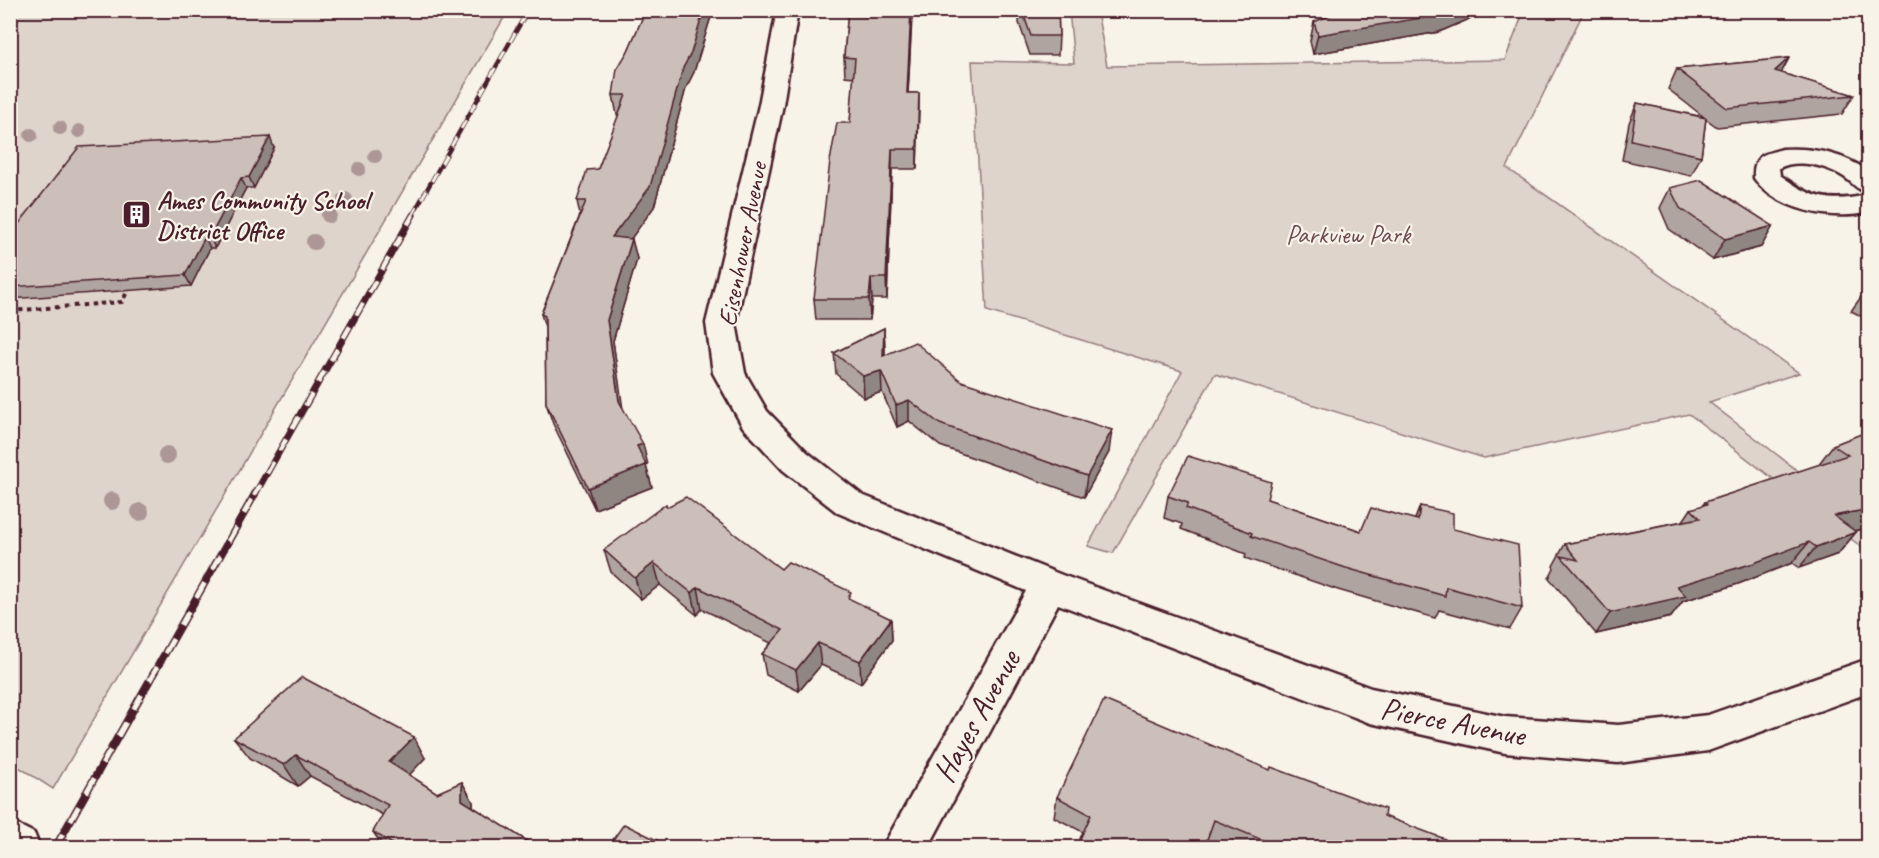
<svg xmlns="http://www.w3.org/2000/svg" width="1879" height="858" font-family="Caveat,sans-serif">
<rect width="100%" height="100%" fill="#f7f3e8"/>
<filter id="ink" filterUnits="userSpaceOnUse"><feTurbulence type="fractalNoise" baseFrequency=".0167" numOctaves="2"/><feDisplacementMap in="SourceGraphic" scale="12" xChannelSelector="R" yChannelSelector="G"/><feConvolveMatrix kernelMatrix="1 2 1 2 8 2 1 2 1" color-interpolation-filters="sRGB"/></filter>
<g filter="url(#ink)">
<g fill="#ded4cc" stroke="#947a7c" stroke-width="1.5">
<path d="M 1069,10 L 1097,11 L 1107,66 L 1505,60 L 1524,11 L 1584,11 L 1507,168 L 1799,373 L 1709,402 L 1868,525 L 1868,552 L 1689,414 L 1484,458 L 1215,374 L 1113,553 L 1088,546 L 1182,371 L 987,311 L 972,61 L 1074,63 Z"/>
<path d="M 10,11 L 508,11 L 53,789 L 11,762 Z"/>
</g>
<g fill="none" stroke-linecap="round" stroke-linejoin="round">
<defs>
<g id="street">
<path d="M 777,10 L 798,10 L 783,105 L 736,323 L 745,373 L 767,411 L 807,452 L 862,495 L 1062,575 L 1371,688 L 1505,717 L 1618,725 L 1708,715 L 1868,659 L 1868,693 L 1708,751 L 1618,763 L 1505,753 L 1370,723 L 1058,604 L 928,848 L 882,848 L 1026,591 L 838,513 L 783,470 L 743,427 L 713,373 L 706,323 L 759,105 Z"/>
<path d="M 1783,149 C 1813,147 1844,154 1868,171 L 1868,193 C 1857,190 1853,183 1844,177 C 1827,166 1798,158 1779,168 L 1780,175 C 1813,199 1829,203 1868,195 L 1868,212 C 1834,222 1775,209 1754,178 C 1753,155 1763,154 1783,149 Z"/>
</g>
<path id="secondary" d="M 10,821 L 34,833 L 40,848 L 10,848 Z"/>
</defs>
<use href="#street" stroke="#4a1f2b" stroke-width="5"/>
<use href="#secondary" stroke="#4a1f2b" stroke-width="5"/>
<path stroke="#4a1f2b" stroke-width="3" stroke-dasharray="3 3" stroke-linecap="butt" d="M 10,24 L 19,20"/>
<path stroke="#4a1f2b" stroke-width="4" stroke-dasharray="4.5 4.5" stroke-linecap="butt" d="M 10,311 L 122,302 L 128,290"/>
<use href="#street" fill="#f7f3e8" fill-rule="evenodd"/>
<use href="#secondary" fill="#f7f3e8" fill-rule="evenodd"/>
<defs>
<path id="rail-far2" d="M 412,216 L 528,10"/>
<path id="rail-far1" d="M 254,496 L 413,215"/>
<path id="rail" d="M 55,848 L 255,494"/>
</defs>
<use href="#rail-far2" stroke="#4a1f2b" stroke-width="4.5"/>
<use href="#rail-far1" stroke="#4a1f2b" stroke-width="7"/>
<use href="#rail" stroke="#4a1f2b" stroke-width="8"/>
<use href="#rail-far2" stroke="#f7f3e8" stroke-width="3" stroke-dasharray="10" stroke-linecap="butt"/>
<use href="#rail-far1" stroke="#f7f3e8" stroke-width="4.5" stroke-dasharray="13" stroke-linecap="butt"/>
<use href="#rail" stroke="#f7f3e8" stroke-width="5" stroke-dasharray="16" stroke-linecap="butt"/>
</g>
<g fill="#ac9796">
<circle cx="60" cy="128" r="7"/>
<circle cx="79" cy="131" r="7"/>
<circle cx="31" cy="135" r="7"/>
<circle cx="375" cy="156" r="7"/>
<circle cx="359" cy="169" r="7"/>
<circle cx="345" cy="200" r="8"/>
<circle cx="329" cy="215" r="8"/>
<circle cx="314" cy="242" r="8"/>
<circle cx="167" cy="455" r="9"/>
<circle cx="112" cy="501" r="9"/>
<circle cx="140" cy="512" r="9"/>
</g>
<g fill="#afa49f" stroke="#4a1f2b" stroke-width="1.5">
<path d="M 646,10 L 713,10 L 694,72 L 686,88 L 654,207 L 631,238 L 637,259 L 613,341 L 622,407 L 648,465 L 646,466 L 652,487 L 595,509 L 553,424 L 546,403 L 545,327 L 541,314 L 580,215 L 577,201 L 598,169 L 619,115 L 617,115 L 613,95 L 628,51 Z"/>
<path d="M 848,10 L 912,10 L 908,93 L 919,93 L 917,169 L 892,169 L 887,299 L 872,299 L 870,320 L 816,320 L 814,299 L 850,123 L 854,77 L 845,76 L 844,57 Z"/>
<path d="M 1020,10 L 1058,10 L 1059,36 L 1058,55 L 1030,55 L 1019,23 Z"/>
<path d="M 1342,10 L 1480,10 L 1479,15 L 1439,32 L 1313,54 L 1310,41 L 1314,22 Z"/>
<path d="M 1789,58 L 1781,73 L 1854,95 L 1842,114 L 1717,127 L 1706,119 L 1701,156 L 1691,176 L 1622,160 L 1629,123 L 1637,103 L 1704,117 L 1668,89 L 1677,69 Z"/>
<path d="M 274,148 L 254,188 L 246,188 L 215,248 L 210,248 L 191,286 L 10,299 L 10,235 Z"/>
<path d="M 1670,188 L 1773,226 L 1761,247 L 1713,260 L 1669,229 L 1660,208 Z"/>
<path d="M 1869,289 L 1869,320 L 1851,311 L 1866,290 Z"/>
<path d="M 884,328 L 885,355 L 961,381 L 1109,452 L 1084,497 L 940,446 L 909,421 L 897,427 L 882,392 L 864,398 L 836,374 L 834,353 Z"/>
<path d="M 1869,431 L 1869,528 L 1853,531 L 1856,532 L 1838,554 L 1799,568 L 1792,563 L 1738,584 L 1683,601 L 1671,617 L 1596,634 L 1549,578 L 1554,568 L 1553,566 L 1565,544 L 1683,521 L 1691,509 L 1702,506 L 1705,502 L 1818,465 L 1833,445 Z"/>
<path d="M 1168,496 L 1267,499 L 1361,531 L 1415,519 L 1420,506 L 1453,529 L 1522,608 L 1510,629 L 1439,610 L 1435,618 L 1338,590 L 1245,558 L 1246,554 L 1181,529 L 1182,524 L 1164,518 Z"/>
<path d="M 667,507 L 781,569 L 891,619 L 892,640 L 861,683 L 821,665 L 799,691 L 766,675 L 762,654 L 771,643 L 702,609 L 697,615 L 660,585 L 641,599 L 611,572 L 604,550 Z"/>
<path d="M 234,738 L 425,758 L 409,775 L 437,793 L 462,782 L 473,802 L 473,807 L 538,848 L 384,848 L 373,832 L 383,815 L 310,776 L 298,786 L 250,758 Z"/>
<path d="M 1270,770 L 1384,816 L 1443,848 L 1226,848 L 1207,840 L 1205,848 L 1076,848 L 1083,832 L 1054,817 L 1057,797 Z"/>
<path d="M 1490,841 L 1538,848 L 1485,848 Z"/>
</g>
<g fill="#8f8682" stroke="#4a1f2b" stroke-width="1.5">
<path d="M 704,10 L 713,10 L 694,72 L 686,88 L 654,207 L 617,258 L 612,237 L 683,68 Z"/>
<path d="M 911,10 L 912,10 L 912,17 L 907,113 L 907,93 Z"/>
<path d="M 1452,10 L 1480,10 L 1479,15 L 1439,32 L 1313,54 L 1318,35 Z"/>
<path d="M 1789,58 L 1779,77 L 1775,71 Z"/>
<path d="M 919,93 L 919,113 L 917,169 L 917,149 Z"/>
<path d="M 270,137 L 274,148 L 254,188 L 249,177 Z"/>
<path d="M 892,149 L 892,169 L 887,299 L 886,278 Z"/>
<path d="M 241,178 L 246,188 L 215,248 L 210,237 Z"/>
<path d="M 1773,226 L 1761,247 L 1713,260 L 1725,239 Z"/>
<path d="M 205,237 L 210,248 L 191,286 L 185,275 Z"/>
<path d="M 632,239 L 637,259 L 613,341 L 625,423 L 619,401 L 607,320 Z"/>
<path d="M 871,278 L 872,299 L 870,320 L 869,299 Z"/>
<path d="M 884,328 L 885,350 L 884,378 L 883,356 Z"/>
<path d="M 881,371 L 882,392 L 864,398 L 863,376 Z"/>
<path d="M 909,400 L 909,421 L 897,427 L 896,405 Z"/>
<path d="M 1112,430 L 1109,452 L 1084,497 L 1087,476 Z"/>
<path d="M 643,444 L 648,465 L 646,466 L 652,487 L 595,509 L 588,488 L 637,446 Z"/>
<path d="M 1869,509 L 1869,528 L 1817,537 L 1834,516 Z"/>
<path d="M 1856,532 L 1838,554 L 1799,568 L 1816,547 Z"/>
<path d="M 1809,542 L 1792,563 L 1738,584 L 1683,601 L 1671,617 L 1596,634 L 1610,613 L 1677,586 Z"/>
<path d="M 654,563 L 660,585 L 641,599 L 635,578 Z"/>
<path d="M 698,587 L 702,609 L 697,615 L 692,593 Z"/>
<path d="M 891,619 L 892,640 L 861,683 L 860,661 Z"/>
<path d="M 818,643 L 821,665 L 799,691 L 796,670 Z"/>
<path d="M 414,737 L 425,758 L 402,783 L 389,762 Z"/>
<path d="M 296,755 L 310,776 L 298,786 L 284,765 Z"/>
<path d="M 462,782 L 473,802 L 473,820 L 462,800 Z"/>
</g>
<g fill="#ccbfb9" stroke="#4a1f2b" stroke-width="1.5">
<path d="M 646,10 L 704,10 L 691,53 L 683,68 L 650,187 L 612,237 L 632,239 L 607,320 L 619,401 L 643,444 L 637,446 L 646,465 L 588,488 L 546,403 L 545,316 L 541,314 L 586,201 L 577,201 L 587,170 L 598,169 L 626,95 L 613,95 L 617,69 L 628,51 Z"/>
<path d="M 848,10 L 911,10 L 907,93 L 919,93 L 917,149 L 892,149 L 886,278 L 871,278 L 869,299 L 814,299 L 830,161 L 837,123 L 850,123 L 855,58 L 844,57 Z"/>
<path d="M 1022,10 L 1058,10 L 1059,36 L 1031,36 Z"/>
<path d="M 1342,10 L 1452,10 L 1445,14 L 1318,35 L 1314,22 Z"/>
<path d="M 1789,58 L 1775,71 L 1854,95 L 1727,108 L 1677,69 Z"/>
<path d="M 1637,103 L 1706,118 L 1701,156 L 1631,140 Z"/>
<path d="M 270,137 L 249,177 L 241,178 L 210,237 L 205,237 L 185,275 L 10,287 L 10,235 L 79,147 Z"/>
<path d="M 1701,180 L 1773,226 L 1725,239 L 1680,208 L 1670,188 Z"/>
<path d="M 884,328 L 883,356 L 915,342 L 961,381 L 1112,430 L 1087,476 L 940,424 L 909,400 L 896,405 L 881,371 L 863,376 L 834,353 Z"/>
<path d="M 1869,431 L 1869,509 L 1834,516 L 1856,532 L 1816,547 L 1809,542 L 1754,563 L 1677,586 L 1686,596 L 1610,613 L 1561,556 L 1578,560 L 1565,544 L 1700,518 L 1691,509 L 1707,504 L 1705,502 L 1848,455 L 1833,445 Z"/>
<path d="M 1188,456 L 1271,482 L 1267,499 L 1361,531 L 1371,508 L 1418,520 L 1420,506 L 1453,513 L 1453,529 L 1518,545 L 1522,608 L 1446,587 L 1445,596 L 1346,568 L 1251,536 L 1252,533 L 1186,508 L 1188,503 L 1168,496 Z"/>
<path d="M 686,497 L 781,569 L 788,562 L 851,592 L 848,598 L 891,619 L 860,661 L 818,643 L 796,670 L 762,654 L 783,630 L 698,587 L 692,593 L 654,563 L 635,578 L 604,550 L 666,504 L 667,507 Z"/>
<path d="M 302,677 L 414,737 L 389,762 L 437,793 L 462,782 L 462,800 L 538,848 L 399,848 L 373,832 L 388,805 L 296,755 L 284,765 L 234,738 Z"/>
<path d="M 1104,700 L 1270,770 L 1271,767 L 1385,809 L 1384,816 L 1445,839 L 1443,848 L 1282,848 L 1214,820 L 1204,848 L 1165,848 L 1162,846 L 1161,848 L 1076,848 L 1091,815 L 1057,797 Z"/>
<path d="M 624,824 L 673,848 L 607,848 Z"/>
<path d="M 581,841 L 594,848 L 576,848 Z"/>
<path d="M 1490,841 L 1538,848 L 1491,848 Z"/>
<path d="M 678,842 L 688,848 L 674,848 Z"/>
</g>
</g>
<defs>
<symbol id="building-square" viewBox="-11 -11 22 22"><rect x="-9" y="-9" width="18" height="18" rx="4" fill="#4a1f2b" stroke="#f7f3e8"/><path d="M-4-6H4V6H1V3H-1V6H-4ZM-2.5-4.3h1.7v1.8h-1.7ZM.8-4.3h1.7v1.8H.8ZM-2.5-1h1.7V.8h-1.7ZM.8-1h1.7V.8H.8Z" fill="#fff"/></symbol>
</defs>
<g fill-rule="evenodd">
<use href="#building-square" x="120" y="198" width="33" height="33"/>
</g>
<g text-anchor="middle" stroke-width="4.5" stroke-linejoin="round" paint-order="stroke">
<g font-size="26" font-weight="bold" fill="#4a1f2b" stroke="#f7f3e8" text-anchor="start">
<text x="157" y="209">Ames Community School<tspan x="157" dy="30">District Office</tspan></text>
</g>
<g font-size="26" fill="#6f4c53" stroke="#f7f3e8">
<text x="1348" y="243">Parkview Park</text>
</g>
<g font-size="26" fill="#4a1f2b" stroke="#f7f3e8">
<text transform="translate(742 244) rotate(-79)" y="9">Eisenhower Avenue</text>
</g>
<g font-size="32" fill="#4a1f2b" stroke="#f7f3e8">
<text transform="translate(976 716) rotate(-61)" y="11">Hayes Avenue</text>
<text transform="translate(1453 721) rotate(11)" y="11">Pierce Avenue</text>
</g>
</g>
<rect width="1879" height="858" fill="none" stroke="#f7f3e8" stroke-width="36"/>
<rect x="18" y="18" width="1843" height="822" fill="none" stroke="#4a1f2b" stroke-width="2" filter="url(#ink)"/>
</svg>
